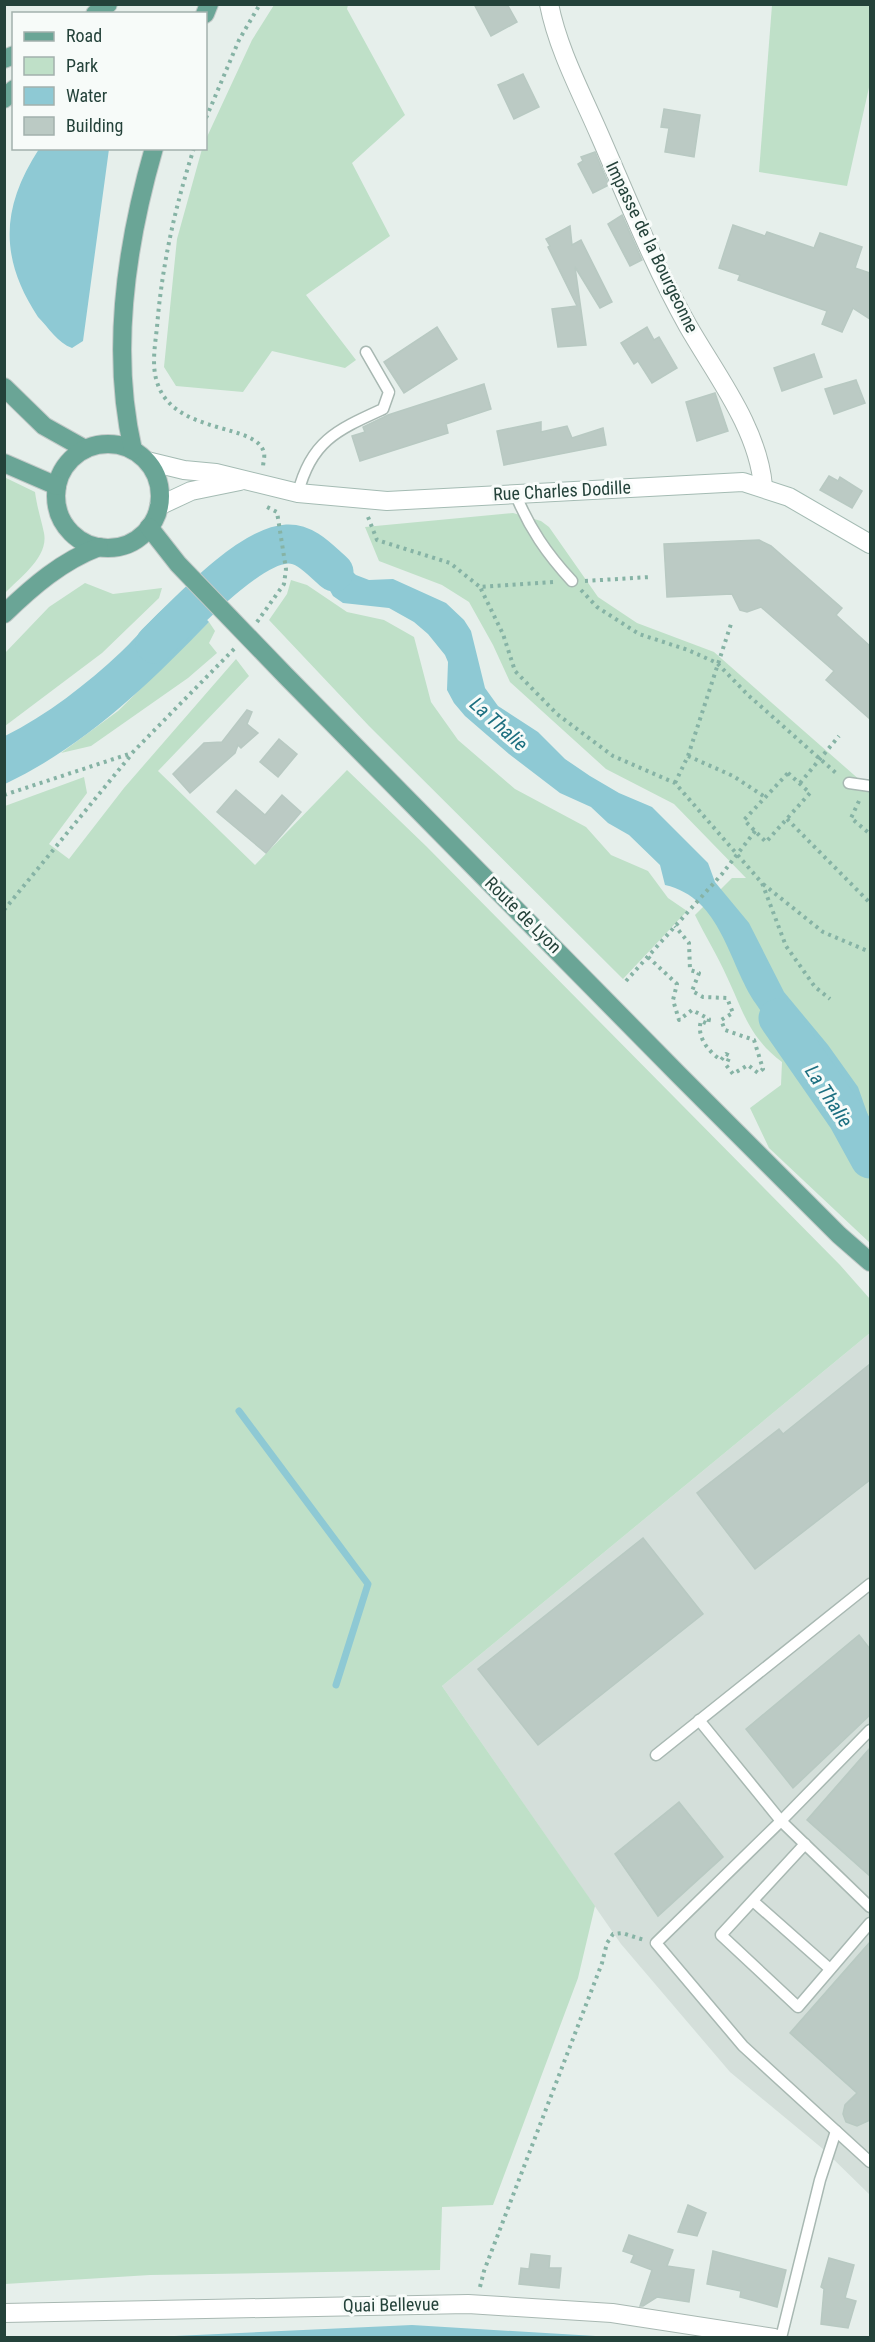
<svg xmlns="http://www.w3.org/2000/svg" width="875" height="2342" font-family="'Roboto Condensed',sans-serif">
<rect width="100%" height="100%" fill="#e6efeb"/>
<path fill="#d4dfda" d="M 870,1333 L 870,2195 L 823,2149 L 730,2072 L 621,1944 L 442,1686 Z"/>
<g fill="#bfe0c8">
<path d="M 274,5 L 348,5 L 347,9 L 405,115 L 352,163 L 390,236 L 306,295 L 356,360 L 345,368 L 272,351 L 243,392 L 176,386 L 164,367 L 177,239 L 202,149 L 206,148 L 206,139 L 252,40 Z"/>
<path d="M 772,5 L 870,5 L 870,83 L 847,186 L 759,172 Z"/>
<path d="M 4,477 L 35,492 C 37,507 41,519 44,533 C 49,557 19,578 5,593 Z"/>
<path d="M 513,513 L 541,521 L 549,527 L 598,597 L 637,623 L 714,652 L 870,789 L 870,1243 L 769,1148 L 750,1108 L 781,1085 L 782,1062 C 749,1037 744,1013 727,977 C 718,956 705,936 695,915 L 732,878 L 746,878 L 674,804 L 606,769 L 510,682 L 493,645 L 469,602 L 442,585 L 379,561 L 365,527 Z"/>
<path d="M 291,580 L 307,585 L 347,612 L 384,620 L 414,637 L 431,702 L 458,740 L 515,789 L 586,827 L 611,855 L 648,871 L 668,898 L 687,911 L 623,979 L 369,726 L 269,620 L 287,594 Z"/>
<path d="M 85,583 L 113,594 L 162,588 L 159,598 L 102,653 L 5,726 L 5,653 L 49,607 Z"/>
<path d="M 209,622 L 215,631 L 209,643 L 217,653 L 188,678 L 91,746 L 61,753 L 118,711 Z"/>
<path d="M 236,659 L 249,676 L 158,771 L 255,865 L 347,770 L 426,846 L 840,1265 L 870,1299 L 870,1333 L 442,1686 L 595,1906 L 578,1978 L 493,2205 L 442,2207 L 440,2270 L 150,2275 L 5,2284 L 5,806 L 84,777 L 87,793 L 49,844 L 69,859 L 124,788 Z"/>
</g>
<g fill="#8ec9d4">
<path d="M 39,149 L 109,149 L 83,341 L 72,348 C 58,343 48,327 38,317 C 0,259 0,209 39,149 Z"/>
<path d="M 297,527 L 313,535 L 356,575 L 369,580 L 393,579 L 446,603 L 464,620 L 471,631 L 485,688 L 498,706 L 538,732 L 565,759 L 590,776 L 619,793 L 652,807 L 708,863 L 715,882 L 749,923 L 784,992 L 828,1045 L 858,1087 L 870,1121 L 870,1169 C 854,1144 846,1116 830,1091 C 809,1059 777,1036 756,1004 C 728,963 722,898 665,885 L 660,865 L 629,835 L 608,823 L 591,807 L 560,793 L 509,754 L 465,716 L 454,703 L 447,690 L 448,662 L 445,655 L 428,634 L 414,622 L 389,608 L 343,603 L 333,596 L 323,578 L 294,555 L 287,529 Z"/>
<path d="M 271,531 L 280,557 L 259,566 L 231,593 L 207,569 L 237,546 Z"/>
<path d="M 182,594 L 209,622 C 147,686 85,746 5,784 L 5,736 C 47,715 87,684 121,652 C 142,632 158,610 182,594 Z"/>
<path d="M 412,2325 L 612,2337 L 153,2337 Z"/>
</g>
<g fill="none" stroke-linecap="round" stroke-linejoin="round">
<path stroke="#8ec9d4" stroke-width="7" d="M 239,1411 L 368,1584 L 336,1685"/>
<g stroke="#8ec9d4" stroke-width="39">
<path d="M 155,644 C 183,617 248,546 287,544 C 306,543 320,560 334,572"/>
<path d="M 778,1018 L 848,1119 L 870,1159"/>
</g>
</g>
<g fill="#bbcac4" stroke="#b8c9c2" stroke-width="1.5">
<path d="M 474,4 L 507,4 L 517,22 L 491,36 Z"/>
<path d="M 523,74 L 539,107 L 514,119 L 498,85 Z"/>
<path d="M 664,109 L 700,115 L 694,157 L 665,152 L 669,128 L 661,127 Z"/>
<path d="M 595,152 L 609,185 L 593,193 L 578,164 L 583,161 L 581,157 Z"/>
<path d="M 622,215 L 642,260 L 630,266 L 608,224 Z"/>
<path d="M 733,225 L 765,236 L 767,232 L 814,248 L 820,233 L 862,247 L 855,268 L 870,273 L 870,319 L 853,308 L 842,332 L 822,324 L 827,311 L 738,280 L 740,275 L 719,268 Z"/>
<path d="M 570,226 L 572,245 L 581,240 L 612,302 L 600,308 L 575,267 L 586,345 L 558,347 L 552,309 L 577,306 L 548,247 L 550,246 L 546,239 Z"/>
<path d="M 437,327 L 457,359 L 404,393 L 384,362 Z"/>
<path d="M 647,327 L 654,340 L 659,337 L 677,368 L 652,383 L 638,361 L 634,364 L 621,343 Z"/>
<path d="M 814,354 L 822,377 L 782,391 L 774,368 Z"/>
<path d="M 856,380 L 865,403 L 834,414 L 825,389 Z"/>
<path d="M 484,384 L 491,409 L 446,424 L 448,433 L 360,461 L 352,436 L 365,432 L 363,427 L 388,415 Z"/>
<path d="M 715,393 L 728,431 L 697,441 L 686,402 Z"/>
<path d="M 541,422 L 541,432 L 567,426 L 572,438 L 603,428 L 606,445 L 504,465 L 497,431 Z"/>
<path d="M 829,476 L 838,481 L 840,477 L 862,491 L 852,508 L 820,490 Z"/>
<path d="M 759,540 L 771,546 L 842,608 L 836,615 L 870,646 L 870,719 L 826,680 L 834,671 L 761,607 L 747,612 L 740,610 L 732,594 L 667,597 L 664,544 Z"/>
<path d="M 247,710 L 252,712 L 247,724 L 258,733 L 241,748 L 238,745 L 235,753 L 190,793 L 173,774 L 204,743 L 222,742 Z"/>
<path d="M 279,739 L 297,754 L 278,777 L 260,762 Z"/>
<path d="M 236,790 L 265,815 L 282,795 L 301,812 L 266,853 L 217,812 Z"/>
<path d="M 870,1364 L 870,1480 L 755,1569 L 697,1493 L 779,1429 L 783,1434 Z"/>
<path d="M 643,1538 L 703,1614 L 538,1745 L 478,1669 Z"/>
<path d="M 859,1635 L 870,1649 L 870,1715 L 793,1788 L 746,1729 Z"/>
<path d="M 870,1748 L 870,1876 L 807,1820 Z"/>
<path d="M 679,1802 L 723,1857 L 658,1916 L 615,1854 Z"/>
<path d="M 870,1942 L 870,2120 L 857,2126 L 846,2122 L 843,2114 L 845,2105 L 857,2093 L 790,2033 Z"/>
<path d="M 688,2205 L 706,2213 L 697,2236 L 678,2232 Z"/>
<path d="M 629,2235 L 673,2250 L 667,2266 L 694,2270 L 689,2302 L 657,2297 L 643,2306 L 640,2306 L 652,2270 L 631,2262 L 634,2255 L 623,2251 Z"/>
<path d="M 713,2251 L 786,2270 L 777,2307 L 740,2297 L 741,2291 L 707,2284 Z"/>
<path d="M 531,2254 L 550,2256 L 549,2268 L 561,2268 L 559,2288 L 519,2284 L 521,2268 L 529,2269 Z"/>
<path d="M 829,2258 L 854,2265 L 845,2298 L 856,2301 L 848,2328 L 821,2324 L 824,2289 L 821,2287 Z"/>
</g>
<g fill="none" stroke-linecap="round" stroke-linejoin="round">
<defs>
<g id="lane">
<path d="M 298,493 C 311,441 337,430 383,409 L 389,392 L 366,352"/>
<path d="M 515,493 C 529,528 547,554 572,581"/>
<path d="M 849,783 L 870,786"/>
<path d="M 699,1720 L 781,1821 L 656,1943 L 743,2046 L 870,2162"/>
<path d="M 870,1730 L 781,1821 L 870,1907"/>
<path d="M 656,1755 L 870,1584"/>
<path d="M 805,1844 L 721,1935 L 798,2007 L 870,1923"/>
<path d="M 753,1901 L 830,1969"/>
<path d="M 781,2338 L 820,2180 L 836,2131"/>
</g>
<g id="street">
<path d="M 549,4 C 558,50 582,94 600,136 C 628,200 654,266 688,326 C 716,375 758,428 763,486"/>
<path d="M 4,2313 L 468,2304 L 612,2313 L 774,2338"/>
</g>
<g id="secondary">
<path d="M 147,461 L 184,470 L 216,473 L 298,493 L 387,501 L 743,482 L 789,497 L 870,544"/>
<path d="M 159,506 L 191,491 L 240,481"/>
</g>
<g id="primary">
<path d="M 95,14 L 108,4"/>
<path d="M 205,14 L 209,4"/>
<path d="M 4,59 L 14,55"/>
<path d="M 4,99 L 14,89"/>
<path d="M 4,387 L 44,426 L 85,449"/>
<circle cx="108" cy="496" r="52"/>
<path d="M 133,450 C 110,351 126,245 154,148"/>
<path d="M 4,463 L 57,486"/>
<path d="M 149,527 L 178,564 L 285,675 L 679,1075 L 839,1235 L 870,1262"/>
<path d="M 4,614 C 33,586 62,561 99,547"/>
</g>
</defs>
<use href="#lane" stroke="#a8b8b2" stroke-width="13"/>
<use href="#street" stroke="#a8b8b2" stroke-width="20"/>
<use href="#secondary" stroke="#a4bbb3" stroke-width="20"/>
<use href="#primary" stroke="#c2cac8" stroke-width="20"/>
<g stroke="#86b3a5" stroke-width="4" stroke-dasharray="3 4.5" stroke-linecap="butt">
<path d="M 206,118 L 239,40 L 260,4"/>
<path d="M 194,148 C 175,207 162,265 157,327 C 155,346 151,367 158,385 C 176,435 258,423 264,453 C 265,457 263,463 263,467"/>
<path d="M 368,517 L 377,540 L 450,563 L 480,587"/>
<path d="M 585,581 L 650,577"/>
<path d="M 553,582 L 480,587 L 503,634 L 515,671 L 557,714 L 613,756 L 675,783 L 762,883 L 786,946 L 815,987 L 830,999"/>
<path d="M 581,590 L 597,607 L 639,634 L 688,650 L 717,663 L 748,695 L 837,774"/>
<path d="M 257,622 L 284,584 L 286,569 L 277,512 L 267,507"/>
<path d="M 688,756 L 733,776 L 765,797"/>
<path d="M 788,773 L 810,793 L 766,842 L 744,820 Z"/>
<path d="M 675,783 L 688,756 L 731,624"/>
<path d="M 800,783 L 839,736"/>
<path d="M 4,795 L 132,753 L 235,648"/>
<path d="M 859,801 L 851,818 L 870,834"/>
<path d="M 787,819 L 870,903"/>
<path d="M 763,884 L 823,932 L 870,952"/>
<path d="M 4,910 L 131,755"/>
<path d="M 648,957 L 677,984 L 673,1000 L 679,1020 L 692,1010 L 709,1019 L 708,1024 L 701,1021 C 696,1037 709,1052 721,1060 L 726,1054 L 730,1056 L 726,1065 L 733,1074 L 748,1065 L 758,1073 L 763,1069 L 754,1040 L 725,1030 L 721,1020 L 733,1013 L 727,998 L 703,997 L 692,991 L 699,973 L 690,970 L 689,943 L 675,926"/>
<path d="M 626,981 L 722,874 L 756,830"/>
<path d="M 480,2287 L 484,2271 L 602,1963 L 607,1943 L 613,1934 L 622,1933 L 644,1940"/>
</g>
<use href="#lane" stroke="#fff" stroke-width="10"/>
<use href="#street" stroke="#fff" stroke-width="18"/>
<use href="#secondary" stroke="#fff" stroke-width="18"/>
<use href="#primary" stroke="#6aa596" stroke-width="18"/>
</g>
<g text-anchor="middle" stroke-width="6" stroke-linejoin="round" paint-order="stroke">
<g font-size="18" fill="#24423a" stroke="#f7fbf9">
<text transform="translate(652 247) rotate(64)" y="6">Impasse de la Bourgeonne</text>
<text transform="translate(562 491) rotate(-3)" y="6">Rue Charles Dodille</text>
<text transform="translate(523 915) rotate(45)" y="6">Route de Lyon</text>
<text transform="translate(391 2305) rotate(-1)" y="6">Quai Bellevue</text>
</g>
<g font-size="20" font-style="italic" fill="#1c6f80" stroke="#f7fbf9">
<text transform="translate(499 724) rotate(42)" y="7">La Thalie</text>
<text transform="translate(829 1096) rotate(57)" y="7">La Thalie</text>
</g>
</g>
<rect width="875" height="2342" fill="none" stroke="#24423a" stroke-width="12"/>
<rect x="12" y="12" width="195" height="138" fill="#f7fbf9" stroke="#a3b1ad" stroke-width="1.5"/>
<rect x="24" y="32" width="30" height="9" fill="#6aa596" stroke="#a3b1ad" stroke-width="1.5"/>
<text x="66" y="42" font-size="18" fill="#24423a">Road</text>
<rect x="24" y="57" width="30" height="18" fill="#bfe0c8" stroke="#a3b1ad" stroke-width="1.5"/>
<text x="66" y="72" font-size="18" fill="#24423a">Park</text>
<rect x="24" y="87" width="30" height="18" fill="#8ec9d4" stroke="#a3b1ad" stroke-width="1.5"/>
<text x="66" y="102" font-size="18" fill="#24423a">Water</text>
<rect x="24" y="117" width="30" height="18" fill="#bbcac4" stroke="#a3b1ad" stroke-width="1.5"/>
<text x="66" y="132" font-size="18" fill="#24423a">Building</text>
</svg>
